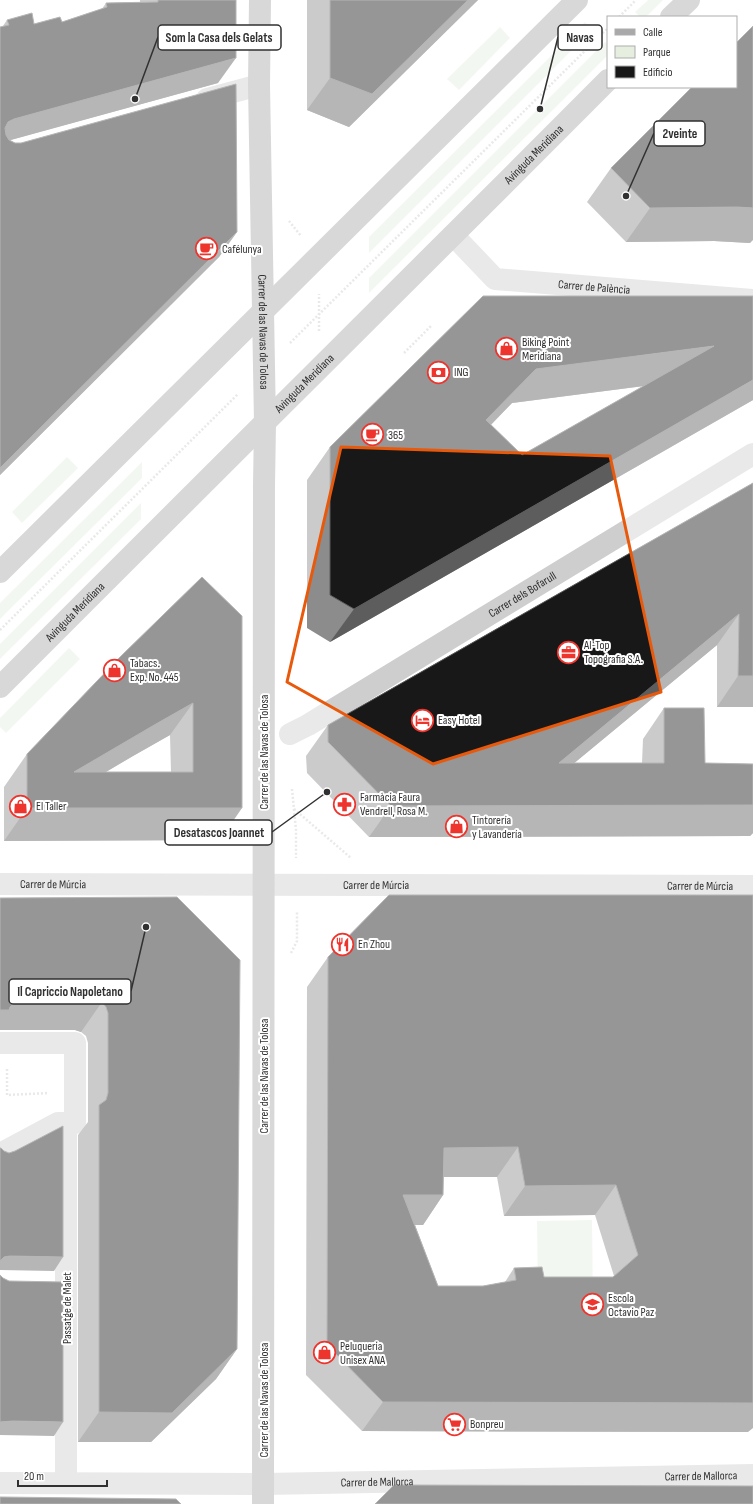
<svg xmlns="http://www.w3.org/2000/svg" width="753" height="1504" font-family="'Sofia Sans Condensed',sans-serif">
<rect width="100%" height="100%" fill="#fff"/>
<g fill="#e5eedf">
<path d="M 648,0 L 663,0 L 646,17 L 640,17 L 635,12 Z"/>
<path d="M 585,22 L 592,30 L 369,253 L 369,237 Z"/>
<path d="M 500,27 L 510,38 L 459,90 L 447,79 Z"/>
<path d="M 605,42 L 608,45 L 608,55 L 369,293 L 369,278 Z"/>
<path d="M 67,457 L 78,468 L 22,523 L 12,512 Z"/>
<path d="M 142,462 L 142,478 L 0,619 L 0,603 Z"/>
<path d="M 141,503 L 141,519 L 0,659 L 0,644 Z"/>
<path d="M 69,648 L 80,659 L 6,733 L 0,727 L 0,718 Z"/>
<path d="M 592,1220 L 593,1301 L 538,1302 L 537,1221 Z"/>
</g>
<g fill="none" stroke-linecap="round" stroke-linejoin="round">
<g stroke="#cecece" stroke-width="2.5" stroke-dasharray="2 2" stroke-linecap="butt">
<path d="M 619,17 L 636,0"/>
<path d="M 289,221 L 301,236"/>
<path d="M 319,331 L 319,294"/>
<path d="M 290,343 L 608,28"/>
<path d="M 404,353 L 431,326"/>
<path d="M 0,630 L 238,394"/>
<path d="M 292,789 L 296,830 L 296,858"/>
<path d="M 294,809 L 351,858"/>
<path d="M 291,953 L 297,941 L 297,911"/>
<path d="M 7,1069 L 7,1095 L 49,1093"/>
</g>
<g stroke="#cecece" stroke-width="22">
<path d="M 207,99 L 259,85"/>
<path id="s1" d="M 454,236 L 495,279 L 753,300"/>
<path id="s2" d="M 290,734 L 308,725 L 753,454"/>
<path id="s3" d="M 0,884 L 753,886"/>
<path d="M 0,1043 L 75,1043 L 75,1123 L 58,1123 L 0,1154"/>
<path id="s4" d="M 0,1483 L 264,1484 L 753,1475"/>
<path d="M 66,1483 L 66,1132"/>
</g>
<g stroke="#a9a9a9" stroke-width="22">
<path id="s5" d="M 260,0 L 259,85 L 265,423 L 264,485 L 263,1504"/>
<path d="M 671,17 L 689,0"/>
<path d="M 0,572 L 577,0"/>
<path id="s6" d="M 0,687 C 202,484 406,283 608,80"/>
</g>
</g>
<g fill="#8c8c8c" fill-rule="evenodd">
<path d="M 140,0 L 236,0 L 218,83 L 10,140 L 15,143 L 237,232 L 219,257 L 0,475 L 3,26 L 7,20 L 34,24 L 62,22 L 102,9 L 106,3 L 140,2 Z"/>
<path d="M 307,0 L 478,0 L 349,127 L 307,110 Z"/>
<path d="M 611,168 L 750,243 L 714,241 L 626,242 L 587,202 Z"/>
<path d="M 483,296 L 753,400 L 330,642 L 307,628 L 307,480 L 330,447 ZM 644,386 L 522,455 L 491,425 L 512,403 Z"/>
<path d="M 753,483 L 753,707 L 717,707 L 717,645 L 574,763 L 642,763 L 643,739 L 664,708 L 705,763 L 753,764 L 753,833 L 750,836 L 369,837 L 307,773 L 306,756 L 328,725 Z"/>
<path d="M 202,577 L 220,840 L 4,841 L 4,787 L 27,754 ZM 170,735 L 171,772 L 106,772 L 133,756 Z"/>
<path d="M 753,895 L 748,1432 L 362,1431 L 306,1375 L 307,987 L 328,957 ZM 443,1177 L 497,1177 L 504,1216 L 595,1215 L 614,1276 L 613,1277 L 544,1277 L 514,1268 L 505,1282 L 483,1286 L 438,1286 L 415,1225 L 423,1225 L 443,1195 Z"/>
<path d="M 177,897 L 237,1349 L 216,1379 L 151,1442 L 78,1442 L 78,1135 L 88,1122 L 88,1043 L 86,1036 L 81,1032 L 75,1030 L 0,1030 Z"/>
</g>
<g fill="#5d5d5d">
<path d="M 468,0 L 478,0 L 349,127 L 307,110 L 330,78 Z"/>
<path d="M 236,58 L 218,83 L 0,143 L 0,134 L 8,122 L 14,119 Z"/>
<path d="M 737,207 L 753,208 L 753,240 L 750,243 L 714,241 L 626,242 L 650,208 Z"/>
<path d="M 237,232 L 219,257 L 0,475 L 0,468 Z"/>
<path d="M 714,346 L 690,380 L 512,403 L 463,453 L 486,420 L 536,369 Z"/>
<path d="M 753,380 L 753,400 L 330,642 L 354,609 Z"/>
<path d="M 739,614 L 717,645 L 537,794 L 559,763 Z"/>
<path d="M 738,676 L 753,676 L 753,707 L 717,707 Z"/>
<path d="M 193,703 L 170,735 L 133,756 L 51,804 L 74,772 L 156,724 Z"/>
<path d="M 753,805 L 753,833 L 750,836 L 369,837 L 391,806 Z"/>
<path d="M 27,808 L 242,808 L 220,840 L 4,841 Z"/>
<path d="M 21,1001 L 96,1001 L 102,1002 L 81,1032 L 75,1030 L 0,1030 L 0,1010 L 10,1007 L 14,1003 Z"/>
<path d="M 518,1147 L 497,1177 L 423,1177 L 444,1148 Z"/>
<path d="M 616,1185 L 595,1215 L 504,1216 L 525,1186 Z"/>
<path d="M 403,1195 L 443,1195 L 423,1225 L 383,1225 Z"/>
<path d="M 10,1256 L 63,1257 L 54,1271 L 0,1270 L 0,1261 L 4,1257 Z"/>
<path d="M 237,1349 L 216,1379 L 151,1442 L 78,1442 L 99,1412 Z"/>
<path d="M 383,1402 L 753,1403 L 753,1428 L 748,1432 L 362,1431 Z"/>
<path d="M 13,1421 L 63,1422 L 54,1436 L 0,1435 L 0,1422 Z"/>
</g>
<g fill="#181818" stroke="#5d5d5d" fill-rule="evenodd">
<path d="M 158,0 L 236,0 L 236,58 L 14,119 L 8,122 L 5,128 L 6,135 L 9,140 L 15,143 L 21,143 L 236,84 L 237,232 L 0,468 L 0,27 L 9,25 L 7,20 L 32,13 L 34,24 L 60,17 L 62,22 L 107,7 L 106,3 L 158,2 Z"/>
<path d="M 330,0 L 468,0 L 372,94 L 330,78 Z"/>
<path d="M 753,26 L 753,208 L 737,207 L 650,208 L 611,168 L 692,87 L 736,87 L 736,43 Z"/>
<path d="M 483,296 L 753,296 L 753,380 L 354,609 L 330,595 L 330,447 ZM 714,346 L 522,455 L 486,420 L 536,369 Z"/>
<path d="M 753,483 L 753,676 L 738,676 L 739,614 L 559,763 L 664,763 L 664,708 L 704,708 L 705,763 L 753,764 L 753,805 L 391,806 L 328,742 L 328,725 Z"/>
<path d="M 202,577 L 242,616 L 242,808 L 27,808 L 27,754 L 120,657 ZM 193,703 L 193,772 L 74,772 L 156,724 Z"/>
<path d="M 389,895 L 753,895 L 753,1403 L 383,1402 L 327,1345 L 328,957 ZM 518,1147 L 525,1186 L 616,1185 L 638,1255 L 613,1277 L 544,1277 L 542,1267 L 514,1268 L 516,1280 L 483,1286 L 438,1286 L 403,1195 L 443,1195 L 444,1148 Z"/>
<path d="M 177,897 L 240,960 L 237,1349 L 172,1413 L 99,1412 L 99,1105 L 106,1100 L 108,1093 L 108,1013 L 106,1007 L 102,1002 L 96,1001 L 21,1001 L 14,1003 L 10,1007 L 9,1010 L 0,1010 L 0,898 Z"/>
<path d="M 63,1126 L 63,1257 L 10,1256 L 4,1257 L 0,1261 L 0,1148 L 1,1148 L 4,1151 L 9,1153 L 15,1151 Z"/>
<path d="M 0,1275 L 3,1278 L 9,1281 L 63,1282 L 63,1422 L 13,1421 L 0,1422 Z"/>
<path d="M 394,1485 L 753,1486 L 753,1504 L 375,1504 Z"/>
<path d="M 0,1497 L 176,1499 L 181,1504 L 0,1504 Z"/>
</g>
<path d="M0 0H753V1504H0ZM 341,447 L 610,456 L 661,692 L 433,764 L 287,682 Z" fill="#fff" fill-opacity=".55" fill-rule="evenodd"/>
<path fill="none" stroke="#e8590c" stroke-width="3" stroke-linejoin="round" d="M 341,447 L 610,456 L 661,692 L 433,764 L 287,682 Z"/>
<defs>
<symbol id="cafe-ring" viewBox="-11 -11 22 22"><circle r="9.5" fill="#fff" stroke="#ee352d" stroke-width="1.5"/><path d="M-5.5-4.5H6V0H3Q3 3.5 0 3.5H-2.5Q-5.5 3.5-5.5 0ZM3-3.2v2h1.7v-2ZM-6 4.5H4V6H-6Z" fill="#ee352d"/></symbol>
<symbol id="shop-ring" viewBox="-11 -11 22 22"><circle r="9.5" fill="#fff" stroke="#ee352d" stroke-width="1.5"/><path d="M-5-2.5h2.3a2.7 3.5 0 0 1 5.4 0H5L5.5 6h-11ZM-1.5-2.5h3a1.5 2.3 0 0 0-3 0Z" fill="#ee352d"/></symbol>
<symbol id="bank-ring" viewBox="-11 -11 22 22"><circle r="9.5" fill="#fff" stroke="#ee352d" stroke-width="1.5"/><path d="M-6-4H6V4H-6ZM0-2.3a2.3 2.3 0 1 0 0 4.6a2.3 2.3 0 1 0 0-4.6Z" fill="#ee352d"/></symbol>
<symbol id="office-ring" viewBox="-11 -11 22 22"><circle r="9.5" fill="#fff" stroke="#ee352d" stroke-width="1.5"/><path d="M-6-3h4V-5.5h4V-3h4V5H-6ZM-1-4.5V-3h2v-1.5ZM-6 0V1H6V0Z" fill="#ee352d"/></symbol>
<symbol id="hotel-ring" viewBox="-11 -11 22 22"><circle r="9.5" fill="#fff" stroke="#ee352d" stroke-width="1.5"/><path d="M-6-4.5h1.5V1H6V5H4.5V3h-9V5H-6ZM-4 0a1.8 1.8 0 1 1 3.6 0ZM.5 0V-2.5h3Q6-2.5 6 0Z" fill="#ee352d"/></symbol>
<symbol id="pharmacy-ring" viewBox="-11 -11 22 22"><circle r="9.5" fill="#fff" stroke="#ee352d" stroke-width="1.5"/><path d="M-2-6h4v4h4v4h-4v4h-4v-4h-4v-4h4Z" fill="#ee352d"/></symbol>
<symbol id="restaurant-ring" viewBox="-11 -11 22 22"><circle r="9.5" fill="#fff" stroke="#ee352d" stroke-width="1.5"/><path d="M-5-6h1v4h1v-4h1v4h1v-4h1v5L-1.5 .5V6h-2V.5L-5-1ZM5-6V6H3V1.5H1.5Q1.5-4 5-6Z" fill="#ee352d"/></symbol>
<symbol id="school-ring" viewBox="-11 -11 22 22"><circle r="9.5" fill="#fff" stroke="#ee352d" stroke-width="1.5"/><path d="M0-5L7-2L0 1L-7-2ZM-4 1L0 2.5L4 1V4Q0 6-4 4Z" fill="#ee352d"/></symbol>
<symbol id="supermarket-ring" viewBox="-11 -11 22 22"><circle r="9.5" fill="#fff" stroke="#ee352d" stroke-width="1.5"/><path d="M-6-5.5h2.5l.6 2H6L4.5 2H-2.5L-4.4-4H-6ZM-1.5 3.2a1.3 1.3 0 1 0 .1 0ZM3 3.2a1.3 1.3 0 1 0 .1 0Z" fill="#ee352d"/></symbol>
</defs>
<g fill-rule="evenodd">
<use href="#cafe-ring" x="194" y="236" width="25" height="25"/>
<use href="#shop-ring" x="494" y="336" width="25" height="25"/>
<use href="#bank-ring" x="426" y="360" width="25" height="25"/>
<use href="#cafe-ring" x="360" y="422" width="25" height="25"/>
<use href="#office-ring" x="556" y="640" width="25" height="25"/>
<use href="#shop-ring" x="102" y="658" width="25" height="25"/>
<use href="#hotel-ring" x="410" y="708" width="25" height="25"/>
<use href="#pharmacy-ring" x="332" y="792" width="25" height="25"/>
<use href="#shop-ring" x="8" y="794" width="25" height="25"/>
<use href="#shop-ring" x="444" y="814" width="25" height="25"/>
<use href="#restaurant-ring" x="330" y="932" width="25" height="25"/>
<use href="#school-ring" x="580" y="1292" width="25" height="25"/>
<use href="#shop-ring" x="312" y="1340" width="25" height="25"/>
<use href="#supermarket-ring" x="442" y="1412" width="25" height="25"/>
</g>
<g text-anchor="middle" stroke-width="4" stroke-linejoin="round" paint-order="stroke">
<g font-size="12" fill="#313131" stroke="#fff">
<text dy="4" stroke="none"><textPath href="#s6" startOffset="754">Avinguda Meridiana</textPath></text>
<text dy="4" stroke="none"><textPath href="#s1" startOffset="159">Carrer de Palència</textPath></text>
<text dy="4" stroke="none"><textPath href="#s5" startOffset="332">Carrer de las Navas de Tolosa</textPath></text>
<text dy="4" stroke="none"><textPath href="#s6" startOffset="430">Avinguda Meridiana</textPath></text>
<text dy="4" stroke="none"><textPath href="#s2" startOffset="271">Carrer dels Bofarull</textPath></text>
<text dy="4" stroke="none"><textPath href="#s6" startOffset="106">Avinguda Meridiana</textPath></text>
<text transform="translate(264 752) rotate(-90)" y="4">Carrer de las Navas de Tolosa</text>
<text dy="4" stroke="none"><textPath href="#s3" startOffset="53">Carrer de Múrcia</textPath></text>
<text dy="4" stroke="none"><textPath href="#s3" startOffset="376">Carrer de Múrcia</textPath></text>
<text dy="4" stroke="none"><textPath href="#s3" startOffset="700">Carrer de Múrcia</textPath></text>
<text transform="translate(264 1076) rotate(-90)" y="4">Carrer de las Navas de Tolosa</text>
<text transform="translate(67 1308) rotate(-90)" y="4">Passatge de Malet</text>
<text transform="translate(264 1400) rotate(-90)" y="4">Carrer de las Navas de Tolosa</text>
<text dy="4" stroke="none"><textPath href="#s4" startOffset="701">Carrer de Mallorca</textPath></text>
<text dy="4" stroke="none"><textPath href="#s4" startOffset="377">Carrer de Mallorca</textPath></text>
</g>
<g font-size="12" fill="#313131" stroke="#fff" text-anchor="start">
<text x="222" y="253">Cafélunya</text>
<text x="522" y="346">Biking Point<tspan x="522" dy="14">Meridiana</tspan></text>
<text x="454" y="376">ING</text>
<text x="388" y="439">365</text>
<text x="584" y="649">Al-Top<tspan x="584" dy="14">Topografia S.A.</tspan></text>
<text x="130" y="667">Tabacs.<tspan x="130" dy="14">Exp. No. 445</tspan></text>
<text x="438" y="724">Easy Hotel</text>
<text x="360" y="801">Farmàcia Faura<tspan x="360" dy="14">Vendrell, Rosa M.</tspan></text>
<text x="36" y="810">El Taller</text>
<text x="472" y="824">Tintorería<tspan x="472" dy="14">y Lavandería</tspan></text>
<text x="358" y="948">En Zhou</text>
<text x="608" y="1302">Escola<tspan x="608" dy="14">Octavio Paz</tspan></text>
<text x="340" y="1350">Peluqueria<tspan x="340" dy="14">Unisex ANA</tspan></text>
<text x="470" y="1428">Bonpreu</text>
</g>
</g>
<path fill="none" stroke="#313131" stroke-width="1.5" d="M135 99L158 37M540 109L558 37M626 196L654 133M327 792L272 832M146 927L131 991"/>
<g fill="#313131" stroke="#fff" stroke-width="1.5">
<circle cx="135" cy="99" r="4"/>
<circle cx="540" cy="109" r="4"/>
<circle cx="626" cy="196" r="4"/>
<circle cx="327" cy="792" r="4"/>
<circle cx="146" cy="927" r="4"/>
</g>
<g fill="#fff" stroke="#313131" stroke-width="1.5">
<rect x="158" y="25" width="123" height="25" rx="4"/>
<rect x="558" y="25" width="44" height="25" rx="4"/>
<rect x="654" y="121" width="51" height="25" rx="4"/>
<rect x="165" y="820" width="107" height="25" rx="4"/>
<rect x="9" y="979" width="122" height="25" rx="4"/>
</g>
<g font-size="13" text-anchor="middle" font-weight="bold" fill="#313131">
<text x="219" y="42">Som la Casa dels Gelats</text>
<text x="580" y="42">Navas</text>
<text x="680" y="138">2veinte</text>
<text x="219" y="837">Desatascos Joannet</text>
<text x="70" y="996">Il Capriccio Napoletano</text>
</g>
<rect x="607" y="16" width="130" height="72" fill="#ffffff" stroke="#adadad"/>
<rect x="615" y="29" width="20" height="6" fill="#a9a9a9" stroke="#adadad"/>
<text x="643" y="36" font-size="12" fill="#313131">Calle</text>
<rect x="615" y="46" width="20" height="12" fill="#e5eedf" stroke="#adadad"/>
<text x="643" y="56" font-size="12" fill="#313131">Parque</text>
<rect x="615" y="66" width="20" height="12" fill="#181818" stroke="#adadad"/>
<text x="643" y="76" font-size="12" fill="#313131">Edificio</text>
<path d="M18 1480v6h89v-6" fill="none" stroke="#313131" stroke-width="2"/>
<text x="24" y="1480" font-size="12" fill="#313131" stroke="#ffffff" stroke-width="3" paint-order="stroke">20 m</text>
</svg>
